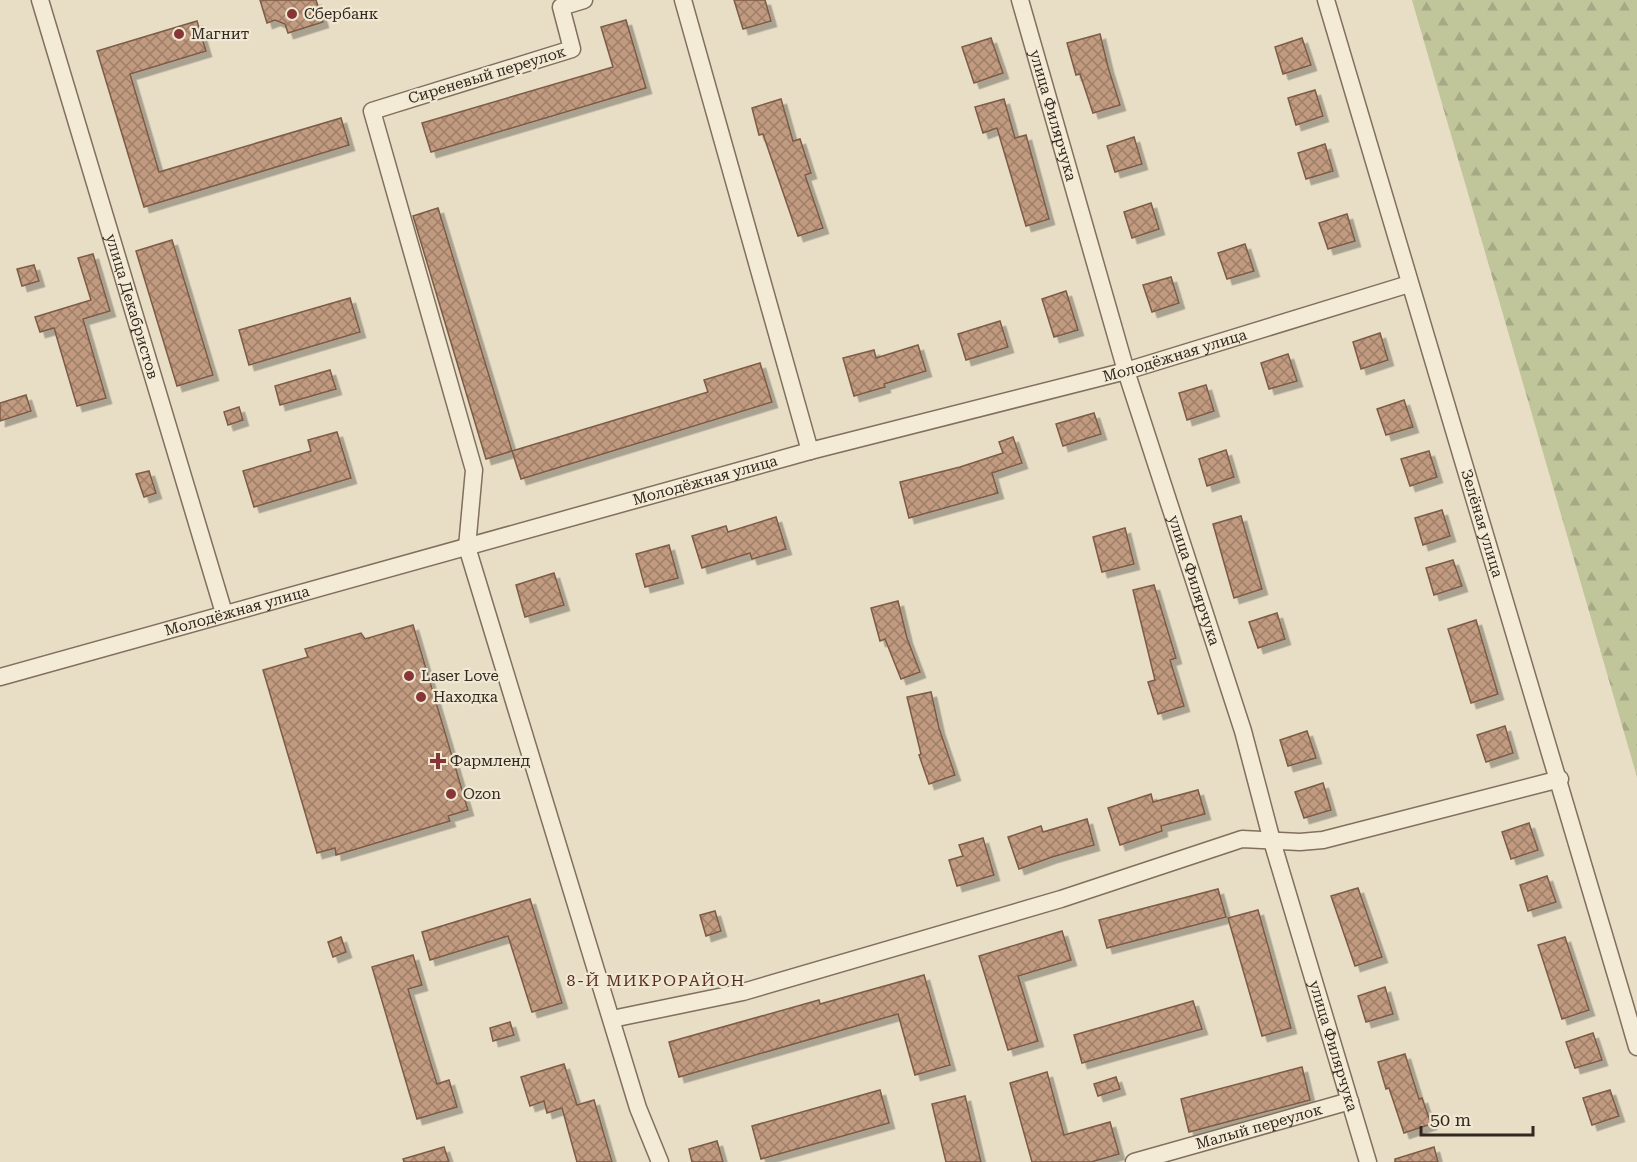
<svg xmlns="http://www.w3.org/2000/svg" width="1637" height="1162" font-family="'Roboto Serif',serif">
<defs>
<pattern id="forest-firs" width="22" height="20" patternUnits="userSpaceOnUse" patternTransform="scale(1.5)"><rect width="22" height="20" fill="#c0c59a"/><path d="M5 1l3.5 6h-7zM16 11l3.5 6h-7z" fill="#a5a984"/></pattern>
<pattern id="building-cross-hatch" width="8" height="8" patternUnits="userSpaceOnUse" patternTransform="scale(1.5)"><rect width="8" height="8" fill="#c19a7f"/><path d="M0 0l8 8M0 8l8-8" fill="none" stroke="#9d7e67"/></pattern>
<filter id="shadow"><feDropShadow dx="5.5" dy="5.5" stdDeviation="0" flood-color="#0004"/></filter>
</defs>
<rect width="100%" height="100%" fill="#e8ddc5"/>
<path fill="url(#forest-firs)" d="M 1412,0 L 1637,0 L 1637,777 Z"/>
<g fill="url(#building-cross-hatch)" stroke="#7d5b46" stroke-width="1.5" filter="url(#shadow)">
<path d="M 260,0 L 316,0 L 323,22 L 288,33 L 285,24 L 275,20 L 267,23 Z"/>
<path d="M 734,0 L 765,0 L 771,21 L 743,29 Z"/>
<path d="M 626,20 L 646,88 L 431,152 L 422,123 L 613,67 L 601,27 Z"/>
<path d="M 197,21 L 206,51 L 130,74 L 159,172 L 341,118 L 349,145 L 144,207 L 97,51 Z"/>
<path d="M 1100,34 L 1108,67 L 1120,105 L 1093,113 L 1080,74 L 1076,75 L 1067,43 Z"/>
<path d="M 991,38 L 1003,73 L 974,83 L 962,47 Z"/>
<path d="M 1302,38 L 1311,65 L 1283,74 L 1275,47 Z"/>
<path d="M 1315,90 L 1323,116 L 1296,125 L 1288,98 Z"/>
<path d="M 781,99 L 793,141 L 800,139 L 811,173 L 805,175 L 823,228 L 798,236 L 763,134 L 759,135 L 752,108 Z"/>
<path d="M 1004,99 L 1015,138 L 1026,135 L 1049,219 L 1026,226 L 997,128 L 983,133 L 975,107 Z"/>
<path d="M 1134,137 L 1142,164 L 1115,172 L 1107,146 Z"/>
<path d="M 1325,144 L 1333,171 L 1306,179 L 1298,153 Z"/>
<path d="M 1151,203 L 1159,229 L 1132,238 L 1124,212 Z"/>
<path d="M 438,208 L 512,451 L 486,459 L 413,216 Z"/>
<path d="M 1347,214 L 1355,241 L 1328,249 L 1319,223 Z"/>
<path d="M 172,240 L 213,375 L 177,386 L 136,251 Z"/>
<path d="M 1245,244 L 1254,271 L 1227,279 L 1218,253 Z"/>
<path d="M 93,254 L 110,311 L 83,319 L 106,398 L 77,406 L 54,328 L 40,332 L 35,317 L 91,300 L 78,258 Z"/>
<path d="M 34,265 L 39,281 L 22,286 L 17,269 Z"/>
<path d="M 1171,277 L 1179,303 L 1152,312 L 1143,285 Z"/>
<path d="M 1066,291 L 1078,330 L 1054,337 L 1042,299 Z"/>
<path d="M 350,298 L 360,332 L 249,365 L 239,330 Z"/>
<path d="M 1000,321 L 1008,347 L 966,360 L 958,334 Z"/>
<path d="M 1380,333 L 1388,360 L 1361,369 L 1353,342 Z"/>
<path d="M 918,345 L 926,371 L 884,384 L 885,387 L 854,396 L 843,358 L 874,350 L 876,358 Z"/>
<path d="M 1288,354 L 1297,381 L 1269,389 L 1261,363 Z"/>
<path d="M 760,363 L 772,402 L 521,479 L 512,451 L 708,392 L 704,380 Z"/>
<path d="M 330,370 L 336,389 L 280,405 L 275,386 Z"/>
<path d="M 1206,385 L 1214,411 L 1187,420 L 1179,393 Z"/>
<path d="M 26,395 L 31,411 L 0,421 L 0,403 Z"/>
<path d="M 1404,400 L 1413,427 L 1386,435 L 1377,409 Z"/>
<path d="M 239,407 L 243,420 L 228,425 L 224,412 Z"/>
<path d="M 1094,413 L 1101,434 L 1063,446 L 1056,424 Z"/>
<path d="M 337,432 L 351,478 L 254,507 L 243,471 L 311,451 L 308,440 Z"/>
<path d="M 1013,437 L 1022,463 L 992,473 L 998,493 L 909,518 L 900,482 L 960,467 L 1003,453 L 999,442 Z"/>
<path d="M 1226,450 L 1234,477 L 1207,486 L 1199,459 Z"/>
<path d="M 1429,451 L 1437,477 L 1410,486 L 1401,459 Z"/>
<path d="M 149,471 L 156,493 L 144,497 L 136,474 Z"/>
<path d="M 1442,510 L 1450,536 L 1423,545 L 1415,518 Z"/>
<path d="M 1241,516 L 1262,589 L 1234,598 L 1213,524 Z"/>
<path d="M 776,517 L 786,549 L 752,559 L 750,553 L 702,568 L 692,536 L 726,526 L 728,532 Z"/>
<path d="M 1125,528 L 1134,564 L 1102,572 L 1093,537 Z"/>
<path d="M 669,545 L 678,578 L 645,587 L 636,554 Z"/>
<path d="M 1453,560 L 1462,586 L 1434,595 L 1426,568 Z"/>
<path d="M 554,573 L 564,605 L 525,617 L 516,585 Z"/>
<path d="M 1154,585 L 1176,658 L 1170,660 L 1184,706 L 1158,714 L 1148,682 L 1155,680 L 1133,590 Z"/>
<path d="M 898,601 L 907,638 L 920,672 L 901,679 L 885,639 L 880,641 L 871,608 Z"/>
<path d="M 1277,613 L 1285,639 L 1258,648 L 1249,622 Z"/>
<path d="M 1476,620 L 1498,694 L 1471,703 L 1448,629 Z"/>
<path d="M 413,625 L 468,810 L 448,816 L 450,821 L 336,855 L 335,848 L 317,853 L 263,670 L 308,657 L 305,649 L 361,633 L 365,639 Z"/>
<path d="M 931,692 L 939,728 L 955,775 L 929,784 L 919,755 L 921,754 L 907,697 Z"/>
<path d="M 1505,726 L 1513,753 L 1486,762 L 1477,735 Z"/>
<path d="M 1307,731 L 1316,758 L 1288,766 L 1280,740 Z"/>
<path d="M 1323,783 L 1331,810 L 1304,818 L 1295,792 Z"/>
<path d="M 1198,790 L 1205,814 L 1161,826 L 1162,831 L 1120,845 L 1108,808 L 1151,794 L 1153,802 Z"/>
<path d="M 1087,819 L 1094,845 L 1052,857 L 1019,869 L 1008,837 L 1041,826 L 1043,832 Z"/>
<path d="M 1529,823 L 1538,850 L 1511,859 L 1502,832 Z"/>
<path d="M 983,838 L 994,875 L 957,886 L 949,860 L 963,856 L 959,845 Z"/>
<path d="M 1547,876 L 1556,902 L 1528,911 L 1520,885 Z"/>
<path d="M 1358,888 L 1382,957 L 1355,966 L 1331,896 Z"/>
<path d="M 1218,889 L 1226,917 L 1107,948 L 1099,920 Z"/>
<path d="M 530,899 L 562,1003 L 532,1012 L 508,936 L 430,960 L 422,932 Z"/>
<path d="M 1258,910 L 1291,1028 L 1262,1036 L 1228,918 Z"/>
<path d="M 715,911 L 721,931 L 706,936 L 700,915 Z"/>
<path d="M 1062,931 L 1071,960 L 1018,976 L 1038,1041 L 1008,1050 L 979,956 Z"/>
<path d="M 341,937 L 346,952 L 333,957 L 328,942 Z"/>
<path d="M 1565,937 L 1589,1010 L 1562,1019 L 1538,945 Z"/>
<path d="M 413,955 L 422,985 L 408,989 L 437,1084 L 449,1080 L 457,1107 L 417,1119 L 372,967 Z"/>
<path d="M 924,975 L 950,1065 L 915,1075 L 898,1014 L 679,1077 L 669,1042 L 819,1000 L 820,1004 Z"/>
<path d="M 1385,987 L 1393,1014 L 1366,1022 L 1358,996 Z"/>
<path d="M 1193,1001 L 1202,1029 L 1082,1063 L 1074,1035 Z"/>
<path d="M 510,1022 L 514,1035 L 493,1041 L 490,1028 Z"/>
<path d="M 1593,1033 L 1602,1060 L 1575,1068 L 1566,1042 Z"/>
<path d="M 1405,1054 L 1419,1099 L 1422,1098 L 1431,1124 L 1404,1133 L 1389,1088 L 1386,1089 L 1378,1062 Z"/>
<path d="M 564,1064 L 577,1105 L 594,1100 L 612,1162 L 577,1162 L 562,1108 L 547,1113 L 544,1101 L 530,1106 L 521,1077 Z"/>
<path d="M 1302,1067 L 1310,1100 L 1189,1132 L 1181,1099 Z"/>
<path d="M 1047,1072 L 1064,1135 L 1110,1122 L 1119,1154 L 1091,1162 L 1032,1162 L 1010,1083 Z"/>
<path d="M 1116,1077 L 1120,1089 L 1098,1096 L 1094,1084 Z"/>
<path d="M 880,1090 L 889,1123 L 761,1159 L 752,1126 Z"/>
<path d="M 1610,1090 L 1619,1116 L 1592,1125 L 1583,1098 Z"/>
<path d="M 965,1096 L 981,1162 L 946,1162 L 932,1104 Z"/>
<path d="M 717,1141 L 723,1162 L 692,1162 L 689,1149 Z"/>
<path d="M 444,1147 L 449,1162 L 404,1162 L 403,1159 Z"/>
<path d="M 1434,1147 L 1438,1162 L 1395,1162 L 1395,1159 Z"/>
</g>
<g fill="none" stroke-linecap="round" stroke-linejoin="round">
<defs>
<g id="minor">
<path id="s1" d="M 40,0 L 224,613"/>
<path d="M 584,0 L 561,7 L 572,49 L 372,111 L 474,470 L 467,547 L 638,1108 L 660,1162"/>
<path d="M 683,0 L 810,451"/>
<path id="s2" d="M 1020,0 L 1126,371 L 1243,731 L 1272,841 L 1368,1162"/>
<path id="s3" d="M 1326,0 C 1428,349 1536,697 1637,1047"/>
<path id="s4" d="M 0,677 L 810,451 L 1126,371 L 1409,284"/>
<path d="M 612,1019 L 743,992 L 1061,899 L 1242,839 L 1300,842 L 1323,840 L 1560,779"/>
<path id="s5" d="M 1134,1162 L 1350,1101"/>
</g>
</defs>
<use href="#minor" stroke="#80705d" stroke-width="19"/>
<use href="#minor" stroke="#f4ebd7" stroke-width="16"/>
</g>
<g fill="#883536" stroke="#f0e8d3" stroke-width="2">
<circle cx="292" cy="14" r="6"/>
<circle cx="179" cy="34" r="6"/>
<circle cx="409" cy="676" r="6"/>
<circle cx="421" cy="697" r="6"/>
<path d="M435 752h6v6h6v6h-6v6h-6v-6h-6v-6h6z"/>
<circle cx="451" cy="794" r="6"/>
</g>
<g text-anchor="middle" stroke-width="4.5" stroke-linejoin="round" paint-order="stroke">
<g font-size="15" fill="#32281f" stroke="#f0e8d3" text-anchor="start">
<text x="304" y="19">Сбербанк</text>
<text x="191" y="39">Магнит</text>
<text x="421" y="681">Laser Love</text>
<text x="433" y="702">Находка</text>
<text x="450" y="766">Фармленд</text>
<text x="463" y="799">Ozon</text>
</g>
<g font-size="15" fill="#32281f" stroke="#f0e8d3">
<text transform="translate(487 75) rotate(-17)" y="5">Сиреневый переулок</text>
<text dy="5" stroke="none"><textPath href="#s2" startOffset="120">улица Филярчука</textPath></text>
<text dy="5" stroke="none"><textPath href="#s1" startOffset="320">улица Декабристов</textPath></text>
<text dy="5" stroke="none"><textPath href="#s4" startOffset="1218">Молодёжная улица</textPath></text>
<text dy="5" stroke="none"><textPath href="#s4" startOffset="732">Молодёжная улица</textPath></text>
<text dy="5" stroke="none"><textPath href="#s3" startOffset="546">Зелёная улица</textPath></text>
<text dy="5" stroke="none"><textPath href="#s2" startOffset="606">улица Филярчука</textPath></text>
<text dy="5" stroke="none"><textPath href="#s4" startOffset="246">Молодёжная улица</textPath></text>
<text dy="5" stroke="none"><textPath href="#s2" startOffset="1092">улица Филярчука</textPath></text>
<text dy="5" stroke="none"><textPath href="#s5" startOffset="130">Малый переулок</textPath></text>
</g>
<g font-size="16" letter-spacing="1.5" fill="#5a2f24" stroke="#f0e8d3">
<text x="656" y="986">8-Й МИКРОРАЙОН</text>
</g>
</g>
<path d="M1421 1126v9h112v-9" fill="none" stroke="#32281f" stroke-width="3"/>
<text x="1430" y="1126" font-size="18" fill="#32281f" stroke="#f0e8d3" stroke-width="4.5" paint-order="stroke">50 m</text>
</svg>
